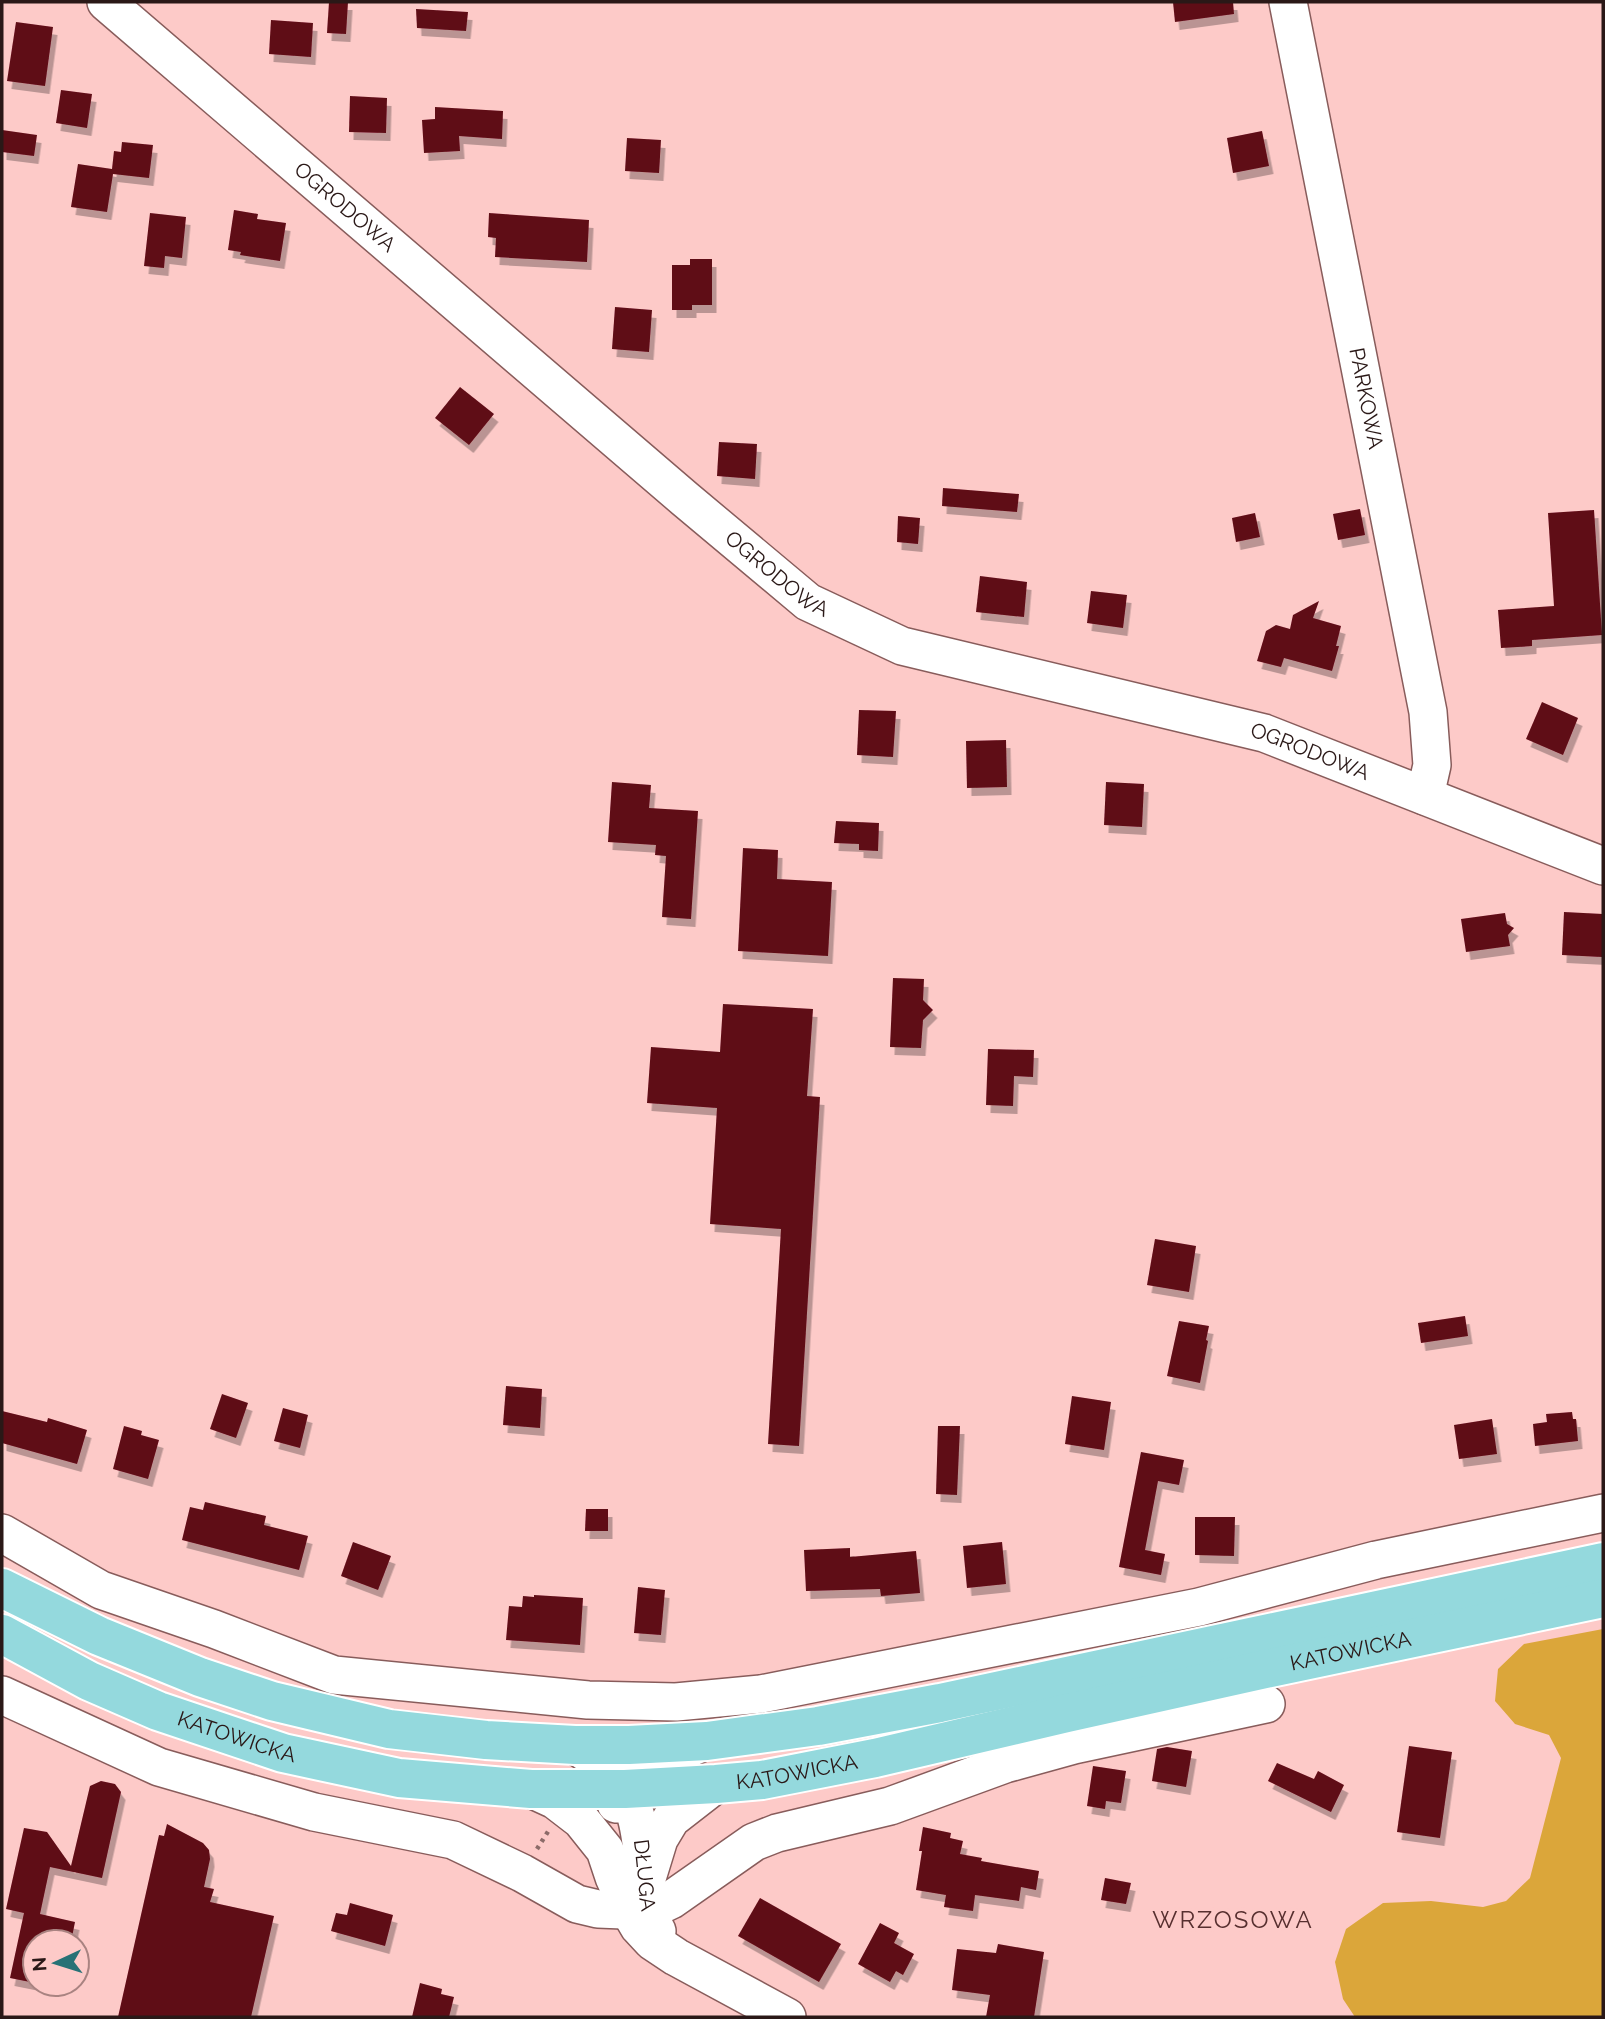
<svg xmlns="http://www.w3.org/2000/svg" width="1605" height="2019" font-family="Raleway,sans-serif">
<defs>
<filter id="shadow"><feDropShadow dx="4.5" dy="8" stdDeviation="0" flood-color="#0004"/></filter>
</defs>
<rect width="100%" height="100%" fill="#fdcac8"/>
<path fill="#dba63a" d="M 1603,1629 L 1603,2017 L 1355,2017 L 1343,1999 L 1335,1962 L 1346,1929 L 1383,1903 L 1431,1901 L 1483,1907 L 1506,1901 L 1530,1878 L 1561,1758 L 1549,1735 L 1515,1724 L 1495,1701 L 1498,1669 L 1524,1644 Z"/>
<g fill="#5f0915" filter="url(#shadow)">
<path d="M 329,2 L 348,2 L 346,34 L 327,33 Z"/>
<path d="M 1173,2 L 1233,2 L 1234,14 L 1175,22 Z"/>
<path d="M 416,9 L 468,12 L 466,31 L 417,28 Z"/>
<path d="M 271,20 L 313,23 L 311,57 L 269,54 Z"/>
<path d="M 16,22 L 53,27 L 45,86 L 7,81 Z"/>
<path d="M 61,90 L 92,94 L 87,128 L 56,123 Z"/>
<path d="M 350,96 L 387,98 L 386,133 L 349,132 Z"/>
<path d="M 435,107 L 503,111 L 502,139 L 459,136 L 460,151 L 424,153 L 422,120 L 435,119 Z"/>
<path d="M 2,130 L 37,135 L 34,156 L 2,152 Z"/>
<path d="M 1262,131 L 1269,166 L 1233,173 L 1227,138 Z"/>
<path d="M 627,138 L 661,140 L 659,173 L 625,171 Z"/>
<path d="M 122,142 L 153,145 L 149,178 L 113,174 L 107,212 L 71,207 L 78,164 L 112,169 L 114,151 L 121,152 Z"/>
<path d="M 234,210 L 258,214 L 257,219 L 286,223 L 280,261 L 240,255 L 241,252 L 228,250 Z"/>
<path d="M 150,213 L 186,217 L 182,258 L 165,256 L 164,268 L 144,266 Z"/>
<path d="M 489,213 L 589,220 L 587,262 L 495,257 L 496,238 L 488,237 Z"/>
<path d="M 690,259 L 712,259 L 712,305 L 692,305 L 692,310 L 672,310 L 672,265 L 690,265 Z"/>
<path d="M 615,307 L 652,310 L 649,352 L 612,349 Z"/>
<path d="M 460,387 L 494,414 L 469,445 L 435,418 Z"/>
<path d="M 719,442 L 757,444 L 755,479 L 717,476 Z"/>
<path d="M 943,488 L 1019,494 L 1017,512 L 942,506 Z"/>
<path d="M 1360,509 L 1365,535 L 1338,540 L 1333,514 Z"/>
<path d="M 1594,510 L 1602,635 L 1532,640 L 1532,646 L 1501,648 L 1498,610 L 1554,606 L 1548,513 Z"/>
<path d="M 1255,513 L 1260,537 L 1236,542 L 1232,518 Z"/>
<path d="M 898,516 L 920,518 L 918,544 L 897,542 Z"/>
<path d="M 980,576 L 1027,582 L 1024,617 L 976,612 Z"/>
<path d="M 1091,591 L 1127,595 L 1123,628 L 1087,623 Z"/>
<path d="M 1319,601 L 1313,618 L 1341,626 L 1336,646 L 1339,646 L 1332,671 L 1284,658 L 1281,667 L 1257,661 L 1266,631 L 1276,625 L 1290,629 L 1293,615 Z"/>
<path d="M 1542,702 L 1578,718 L 1563,755 L 1526,739 Z"/>
<path d="M 859,710 L 896,711 L 893,757 L 857,755 Z"/>
<path d="M 1006,740 L 1007,787 L 967,788 L 966,741 Z"/>
<path d="M 612,782 L 651,785 L 649,808 L 698,811 L 691,919 L 662,917 L 666,856 L 655,855 L 656,845 L 608,842 Z"/>
<path d="M 1106,782 L 1144,784 L 1142,827 L 1104,825 Z"/>
<path d="M 836,821 L 879,823 L 878,851 L 859,850 L 859,844 L 834,843 Z"/>
<path d="M 743,848 L 778,850 L 777,879 L 832,882 L 828,956 L 738,951 Z"/>
<path d="M 1564,912 L 1603,914 L 1602,957 L 1562,955 Z"/>
<path d="M 1505,913 L 1507,924 L 1514,928 L 1508,935 L 1510,946 L 1466,952 L 1461,919 Z"/>
<path d="M 893,978 L 924,979 L 923,1000 L 933,1010 L 923,1020 L 921,1048 L 890,1047 Z"/>
<path d="M 723,1004 L 813,1009 L 807,1096 L 820,1097 L 799,1446 L 768,1444 L 781,1229 L 710,1224 L 717,1108 L 647,1103 L 651,1047 L 720,1052 Z"/>
<path d="M 988,1049 L 1034,1050 L 1033,1077 L 1014,1076 L 1013,1106 L 986,1105 Z"/>
<path d="M 1155,1239 L 1196,1246 L 1189,1292 L 1147,1285 Z"/>
<path d="M 1465,1316 L 1468,1336 L 1421,1343 L 1418,1323 Z"/>
<path d="M 1179,1321 L 1209,1326 L 1206,1340 L 1208,1341 L 1200,1383 L 1167,1376 Z"/>
<path d="M 506,1386 L 542,1389 L 540,1428 L 503,1425 Z"/>
<path d="M 222,1394 L 248,1403 L 236,1438 L 210,1429 Z"/>
<path d="M 1072,1396 L 1111,1402 L 1104,1450 L 1065,1444 Z"/>
<path d="M 283,1408 L 308,1415 L 300,1448 L 274,1441 Z"/>
<path d="M 2,1411 L 47,1422 L 48,1418 L 87,1430 L 77,1464 L 2,1443 Z"/>
<path d="M 1572,1412 L 1573,1419 L 1576,1419 L 1578,1441 L 1535,1446 L 1533,1424 L 1547,1422 L 1546,1414 Z"/>
<path d="M 1492,1419 L 1497,1454 L 1459,1459 L 1454,1425 Z"/>
<path d="M 124,1426 L 142,1431 L 141,1435 L 159,1440 L 148,1479 L 113,1469 Z"/>
<path d="M 938,1426 L 960,1426 L 957,1495 L 936,1494 Z"/>
<path d="M 1141,1452 L 1184,1460 L 1179,1485 L 1158,1481 L 1145,1550 L 1165,1554 L 1161,1575 L 1119,1567 Z"/>
<path d="M 205,1502 L 266,1516 L 264,1525 L 308,1536 L 299,1570 L 182,1540 L 190,1507 L 203,1510 Z"/>
<path d="M 586,1509 L 608,1509 L 608,1531 L 585,1531 Z"/>
<path d="M 1195,1517 L 1235,1517 L 1234,1556 L 1195,1555 Z"/>
<path d="M 353,1542 L 391,1556 L 378,1590 L 341,1576 Z"/>
<path d="M 1002,1542 L 1006,1584 L 967,1588 L 963,1546 Z"/>
<path d="M 850,1548 L 850,1557 L 916,1551 L 920,1593 L 881,1596 L 880,1589 L 806,1591 L 804,1550 Z"/>
<path d="M 638,1587 L 665,1590 L 661,1635 L 634,1633 Z"/>
<path d="M 534,1595 L 583,1598 L 580,1645 L 506,1640 L 509,1606 L 522,1607 L 523,1596 L 534,1597 Z"/>
<path d="M 1409,1746 L 1452,1752 L 1440,1838 L 1397,1832 Z"/>
<path d="M 1167,1747 L 1192,1751 L 1186,1787 L 1152,1781 L 1157,1749 Z"/>
<path d="M 1277,1763 L 1314,1779 L 1318,1771 L 1344,1785 L 1331,1812 L 1268,1781 Z"/>
<path d="M 1093,1766 L 1126,1771 L 1121,1803 L 1106,1801 L 1105,1809 L 1087,1806 Z"/>
<path d="M 101,1781 L 115,1784 L 121,1792 L 102,1878 L 50,1867 L 40,1914 L 75,1922 L 71,1942 L 35,1942 L 35,1983 L 10,1978 L 24,1913 L 6,1909 L 24,1828 L 47,1832 L 71,1866 L 90,1786 Z"/>
<path d="M 167,1824 L 203,1843 L 209,1850 L 210,1859 L 204,1887 L 214,1889 L 210,1902 L 274,1916 L 251,2017 L 118,2017 L 159,1835 L 164,1836 Z"/>
<path d="M 923,1827 L 951,1833 L 950,1838 L 963,1841 L 960,1854 L 982,1858 L 981,1861 L 1039,1871 L 1036,1890 L 1021,1887 L 1019,1901 L 975,1895 L 973,1911 L 944,1907 L 946,1895 L 916,1890 L 922,1851 L 919,1851 Z"/>
<path d="M 1105,1878 L 1131,1883 L 1126,1904 L 1101,1900 Z"/>
<path d="M 760,1898 L 841,1944 L 819,1982 L 738,1936 Z"/>
<path d="M 350,1903 L 393,1915 L 385,1946 L 331,1931 L 336,1913 L 347,1915 Z"/>
<path d="M 880,1923 L 899,1933 L 894,1943 L 914,1954 L 903,1975 L 896,1971 L 890,1982 L 858,1964 Z"/>
<path d="M 998,1944 L 1044,1952 L 1034,2017 L 986,2017 L 990,1995 L 952,1990 L 957,1949 L 996,1953 Z"/>
<path d="M 420,1983 L 442,1989 L 441,1994 L 454,1997 L 449,2017 L 412,2017 Z"/>
</g>
<g fill="none" stroke-linecap="round" stroke-linejoin="round">
<defs>
<g id="minor">
<path id="s1" d="M 106,2 L 685,499 L 808,602 L 902,646 L 1264,733 L 1603,866"/>
<path id="s2" d="M 1288,2 L 1428,712 L 1432,765 L 1425,796"/>
<path d="M 2,1533 L 101,1590 L 214,1629 L 334,1675 L 588,1700 L 676,1702 L 761,1694 L 1199,1607 L 1376,1560 L 1603,1513"/>
<path d="M 2,1695 L 159,1767 L 314,1812 L 453,1840 L 522,1873 L 577,1904 L 598,1909 L 648,1911 L 671,1900 L 754,1842 L 777,1833 L 890,1806 L 1005,1764 L 1074,1745 L 1266,1704"/>
<path id="s3" d="M 575,1745 C 588,1754 603,1763 614,1775 C 640,1804 641,1841 645,1878 C 646,1896 647,1915 657,1931"/>
<path d="M 531,1789 L 555,1800 L 581,1820 L 605,1850 L 614,1877 L 629,1910 L 639,1927 L 652,1941 L 676,1957 L 787,2017"/>
<path d="M 616,1804 C 637,1769 667,1759 703,1742"/>
<path d="M 648,1875 L 659,1839 L 671,1819 L 716,1784"/>
</g>
<g id="major">
<path d="M 2,1588 L 99,1636 L 200,1677 L 272,1701 L 389,1729 L 486,1740 L 575,1745 L 629,1745 L 707,1741 L 818,1726 L 940,1703 L 1603,1562"/>
<path id="s4" d="M 2,1634 L 89,1681 L 158,1711 L 283,1753 L 399,1778 L 531,1789 L 625,1789 L 716,1784 L 762,1780 L 875,1758 L 1067,1713 L 1261,1670 L 1603,1598"/>
</g>
</defs>
<use href="#minor" stroke="#885c5b" stroke-width="40"/>
<use href="#major" stroke="#fff" stroke-width="42"/>
<path stroke="#8c6b69" stroke-width="4.5" stroke-dasharray="3.5 5" stroke-linecap="butt" d="M 537,1849 L 549,1830"/>
<use href="#minor" stroke="#fff" stroke-width="37"/>
<use href="#major" stroke="#94d9dd" stroke-width="38"/>
</g>
<g text-anchor="middle" stroke-width="7" stroke-linejoin="round" paint-order="stroke">
<g font-size="21" fill="#2a1817" stroke="#fdcac8">
<text dy="7" stroke="none"><textPath href="#s1" startOffset="315">OGRODOWA</textPath></text>
<text dy="7" stroke="none"><textPath href="#s2" startOffset="404">PARKOWA</textPath></text>
<text dy="7" stroke="none"><textPath href="#s1" startOffset="882">OGRODOWA</textPath></text>
<text dy="7" stroke="none"><textPath href="#s1" startOffset="1449">OGRODOWA</textPath></text>
<text dy="7" stroke="none"><textPath href="#s4" startOffset="1391">KATOWICKA</textPath></text>
<text dy="7" stroke="none"><textPath href="#s4" startOffset="257">KATOWICKA</textPath></text>
<text dy="7" stroke="none"><textPath href="#s4" startOffset="824">KATOWICKA</textPath></text>
<text dy="7" stroke="none"><textPath href="#s3" startOffset="156">DŁUGA</textPath></text>
</g>
<g font-size="24" letter-spacing="2" fill="#572f2f" stroke="#fdcac8">
<text x="1233" y="1928">WRZOSOWA</text>
</g>
</g>
<rect width="1605" height="2019" fill="none" stroke="#2a1817" stroke-width="7"/>
<g transform="translate(56 1963) rotate(266)"><circle r="33" fill="#fdcac8" stroke="#a98381" stroke-width="2"/>
<path d="M0-5L12 26L0 18L-12 26Z" fill="#277276"/>
<text y="-10" font-size="19" font-weight="bold" text-anchor="middle" fill="#2a1817">N</text>
</g>
</svg>
